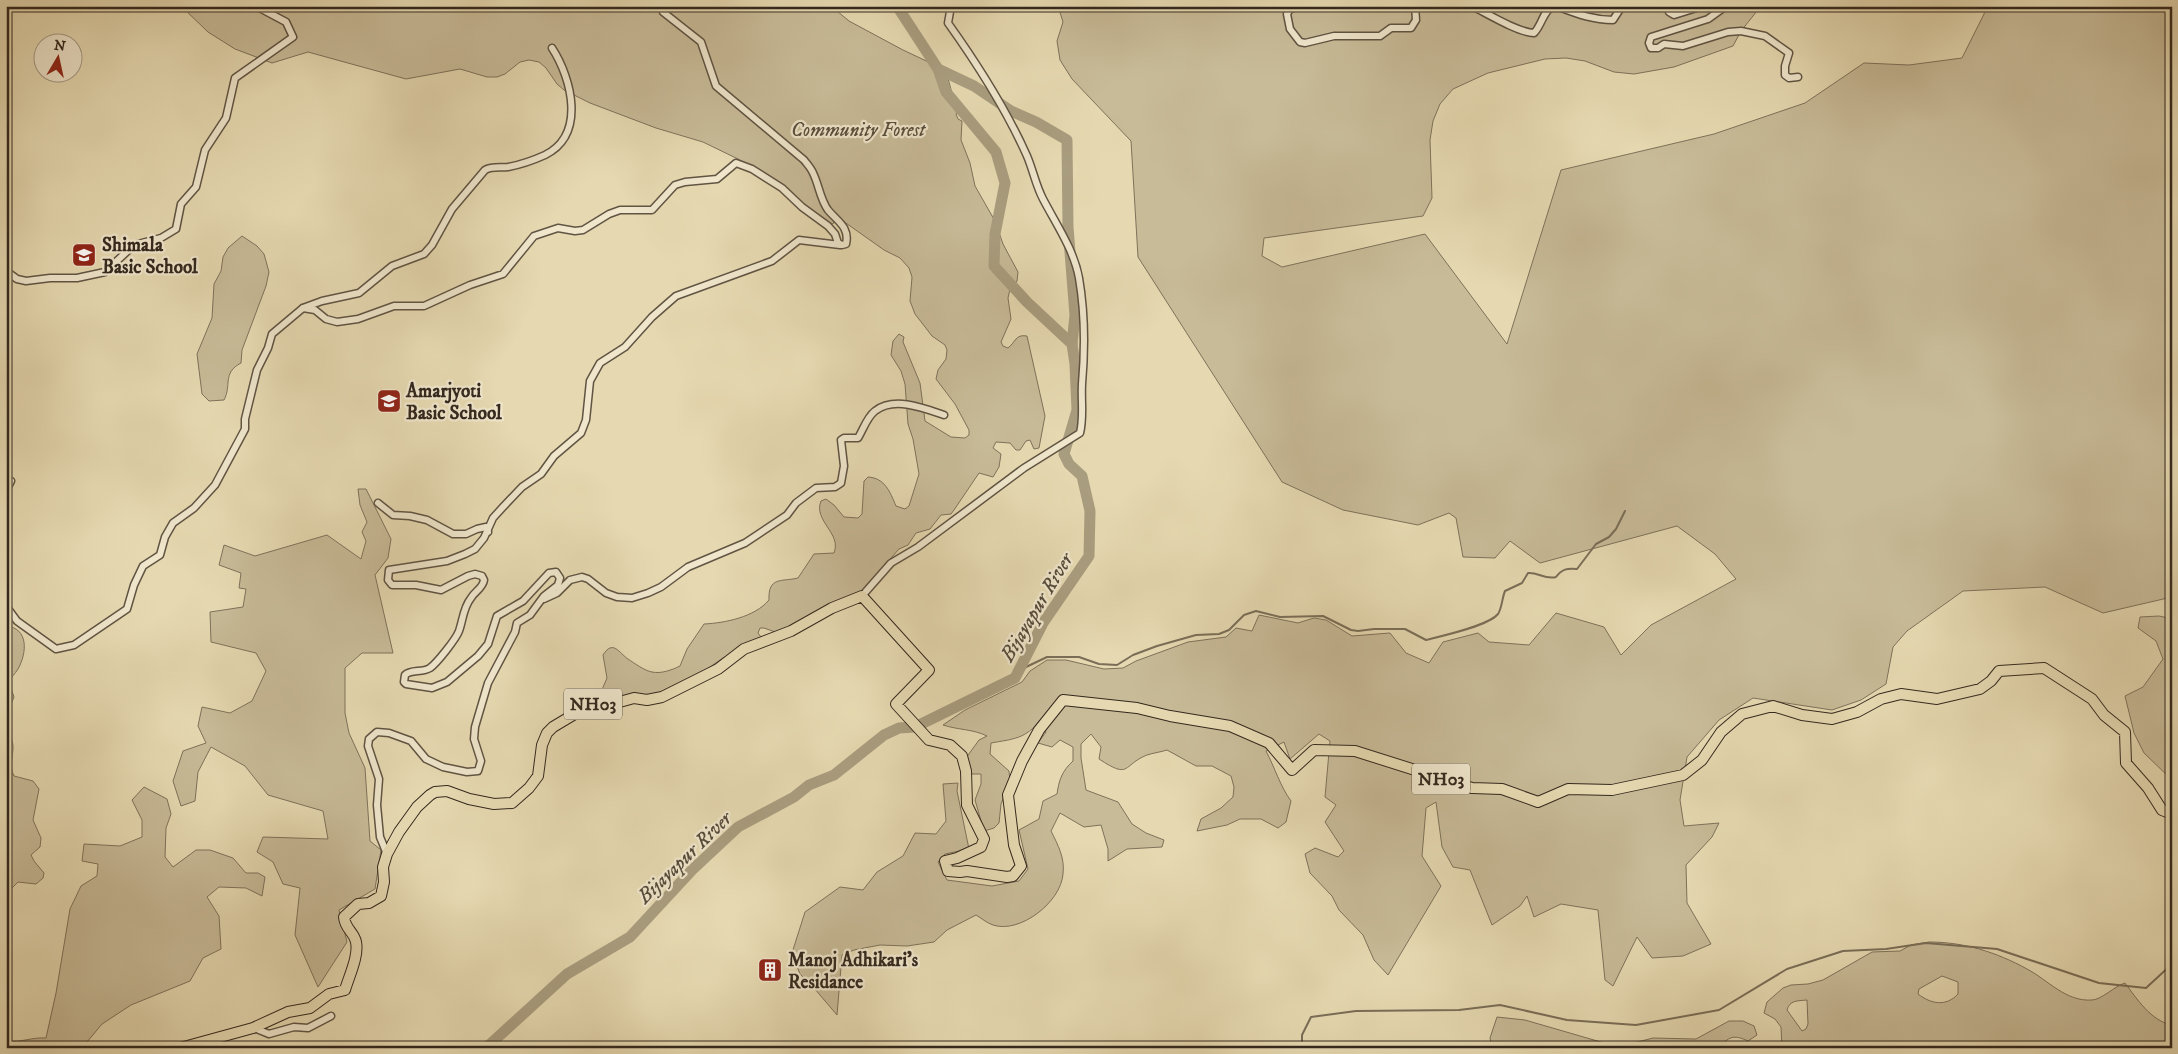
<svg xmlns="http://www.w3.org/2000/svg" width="2178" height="1054" font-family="'IM FELL DW Pica',serif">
<rect width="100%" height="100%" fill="#e6d9b1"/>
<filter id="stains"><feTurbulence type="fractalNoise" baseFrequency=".004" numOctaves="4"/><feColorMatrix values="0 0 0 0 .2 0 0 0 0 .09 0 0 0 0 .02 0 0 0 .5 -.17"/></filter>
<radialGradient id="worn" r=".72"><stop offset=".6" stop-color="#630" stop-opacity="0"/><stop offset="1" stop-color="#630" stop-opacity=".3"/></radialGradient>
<g fill="#c8bb98" stroke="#7e725b" fill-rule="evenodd">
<path d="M 181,6 L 831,6 L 849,21 L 903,50 L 937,66 L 947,75 L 952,93 L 962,106 L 956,114 L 958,119 L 962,121 L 961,140 L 970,163 L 975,186 L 995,221 L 1003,244 L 1018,272 L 1017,281 L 1010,289 L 1008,298 L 1011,319 L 1001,342 L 1003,346 L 1008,348 C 1016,342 1015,334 1027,336 L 1045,416 L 1039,448 L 1034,449 L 1030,440 L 1026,441 L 1020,450 L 1016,450 L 1010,443 L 996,442 L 993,448 L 1001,454 L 999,467 L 993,477 L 979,473 L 954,510 L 951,514 L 941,515 L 930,529 L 916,533 L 908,545 L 899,549 L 862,591 L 778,633 L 764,628 L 760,628 L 758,633 L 761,637 L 758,641 L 733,655 L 723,658 L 701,673 L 656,694 L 609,700 L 601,692 L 607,678 L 603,655 C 613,639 619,653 628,659 C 634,663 645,671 652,672 C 661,674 672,670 680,666 L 687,649 L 704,624 C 725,623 755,617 769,600 C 768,576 782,582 798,578 L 814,554 L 834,553 C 842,533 813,521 821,501 L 826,499 L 834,505 L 844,517 L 858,518 L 862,514 L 864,481 L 868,477 C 885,478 890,492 896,506 L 905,509 L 909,506 L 919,474 L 913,439 L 908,424 L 905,384 L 901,371 L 891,355 L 893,341 L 899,334 L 904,337 L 903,342 L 920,383 L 925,421 L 951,437 L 965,438 L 969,435 L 969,430 L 955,404 L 936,379 L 938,370 L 946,359 L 947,350 L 945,345 L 932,336 L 915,314 L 910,301 L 912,277 L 909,268 L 900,258 L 884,250 L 836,216 L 833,224 L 824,220 L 796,198 L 789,189 L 738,159 L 703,142 L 656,128 L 590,103 L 564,90 L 557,84 L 546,68 L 539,62 L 529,60 L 520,62 L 505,74 L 497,77 L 487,77 L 460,69 L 406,79 L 308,52 L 272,63 L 235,49 L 208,32 Z"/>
<path d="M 1058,6 L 1761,6 L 1741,31 L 1733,46 L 1674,67 L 1634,74 L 1614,72 L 1585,61 L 1566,58 L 1545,59 L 1488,73 L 1453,89 L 1440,104 L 1433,121 L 1430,140 L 1432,198 L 1423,216 L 1264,238 L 1262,256 L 1282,267 L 1425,234 L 1507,344 L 1561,170 L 1714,134 L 1805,103 L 1864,63 L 1909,65 L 1962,58 L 1988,6 L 2172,6 L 2172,153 L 2167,178 L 2172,181 L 2172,597 L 2103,613 L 2045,587 L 1963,591 L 1907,631 L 1893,647 L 1886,684 L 1861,700 L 1832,710 L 1753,698 L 1719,720 L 1687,757 L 1680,800 L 1684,826 L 1719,823 L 1712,837 L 1686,865 L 1687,903 L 1711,944 L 1683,956 L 1652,958 L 1637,937 L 1613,986 L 1605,980 L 1598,910 L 1561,904 L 1534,917 L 1527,896 L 1520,906 L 1492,925 L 1470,870 L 1453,867 L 1442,847 L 1436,802 L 1426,808 L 1422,856 L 1441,886 L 1388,975 L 1374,960 L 1363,935 L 1339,910 L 1332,896 L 1310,873 L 1305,854 L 1315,848 L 1338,857 L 1344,851 L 1325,822 L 1336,805 L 1325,797 L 1330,741 L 1319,734 L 1290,759 L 1284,742 L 1266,751 C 1275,768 1280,786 1291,801 L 1286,822 L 1278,828 L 1261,819 L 1240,819 L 1227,825 L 1197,831 L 1201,819 L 1221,808 L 1233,797 L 1234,787 L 1231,776 L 1212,766 L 1196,766 L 1167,750 C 1161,752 1153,753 1147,755 C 1122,765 1131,780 1099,759 L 1101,747 L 1091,734 L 1081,744 L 1081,758 L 1086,790 L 1118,802 L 1132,824 L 1146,833 L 1164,840 L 1162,847 L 1127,849 L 1108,861 L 1108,849 L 1101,825 L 1084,827 L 1060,813 L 1051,831 C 1058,845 1065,858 1063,874 C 1061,902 1020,934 993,925 C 987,923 981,918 976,915 L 947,930 L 934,942 L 907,946 L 880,945 L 854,950 L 842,955 L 837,1015 L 814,988 L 800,974 L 792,953 L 805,912 L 840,887 L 863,890 L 877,872 L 903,856 L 915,833 L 936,834 L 946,821 L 943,784 L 958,783 L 957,791 L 969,849 L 945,854 L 938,862 L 947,880 L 992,886 L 1019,881 L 1028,869 L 1019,830 L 1039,819 L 1043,801 L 1057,794 C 1059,780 1062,771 1073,761 L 1073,747 L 1060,740 L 1052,747 L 1038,743 L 1046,732 L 1040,720 C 1026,739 1013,739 991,743 L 990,754 L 1009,771 L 1010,781 L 1001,804 L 999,823 L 994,828 L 984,831 L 975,800 L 981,784 L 981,774 L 972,774 L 966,758 L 979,740 L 987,736 C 973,729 958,730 943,725 L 965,710 L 1022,682 L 1030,671 L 1047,660 L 1066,660 L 1104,669 L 1123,668 L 1136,661 L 1188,642 L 1226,637 L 1236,628 L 1252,631 L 1259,615 L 1298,623 L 1314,618 L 1326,620 L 1352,636 L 1390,633 L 1406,653 L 1429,663 L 1443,642 L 1478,633 L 1489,642 L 1529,645 L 1556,613 L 1604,627 L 1621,655 L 1651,625 L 1736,579 L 1715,554 L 1677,526 L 1540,563 L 1510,541 L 1495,558 L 1463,557 L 1456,518 L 1449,513 L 1418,525 L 1343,510 L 1282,482 L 1138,257 L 1131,141 L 1072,79 L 1060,60 L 1057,41 L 1063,22 Z"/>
<path d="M 242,236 L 257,246 L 264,254 L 269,272 L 266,286 L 242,350 L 241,363 C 222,373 232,385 224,400 L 209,401 L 202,394 L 197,354 L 212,318 L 214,284 L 221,271 L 223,257 L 228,248 Z"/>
<path d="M 358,489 L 366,489 L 391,539 L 388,558 L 375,575 L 393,653 L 362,653 L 345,668 L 345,713 L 349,733 L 365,768 L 370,841 L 381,850 L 375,889 L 339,910 L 347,942 L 318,987 L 295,935 L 300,888 L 283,884 L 273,862 L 257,852 L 263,837 L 328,839 L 323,811 L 268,795 L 245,766 L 211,747 L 198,772 L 195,801 L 181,806 L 173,781 L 183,751 L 206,743 L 198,726 L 202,707 L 230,713 L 252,701 L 266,671 L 256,653 L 211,642 L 210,612 L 243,607 L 246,589 L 239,588 L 241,573 L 219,565 L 224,545 L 255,556 L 327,535 L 361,559 L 366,541 L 362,532 L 367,522 L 360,505 Z"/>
<path d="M 2172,615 L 2172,780 L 2144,753 L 2134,733 L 2125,696 L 2143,687 L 2163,659 L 2156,641 L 2138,628 L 2140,617 L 2159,616 L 2168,618 Z"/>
<path d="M 6,626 C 29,628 27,653 18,669 C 15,674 11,677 9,682 L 14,697 L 6,717 Z"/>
<path d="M 6,723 C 8,731 13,739 13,747 C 13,758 9,766 14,776 L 33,781 L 39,789 L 33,820 L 41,838 L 40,847 L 31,855 L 34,861 L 44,873 L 43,878 L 36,884 L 18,882 L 6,894 Z"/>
<path d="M 144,787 L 167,799 L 171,814 L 166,828 L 165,857 L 173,867 L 196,850 L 210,850 L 233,858 L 246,873 L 258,873 L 265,877 L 262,896 L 246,888 L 219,887 L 207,897 L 219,916 L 221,949 L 203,958 L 190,981 L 131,1005 L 102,1024 L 82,1048 L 6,1048 L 6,1041 C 20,1043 32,1037 46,1038 L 56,993 L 70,909 L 81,886 L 97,876 L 98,864 L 82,861 L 84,844 L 120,846 L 142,837 L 142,820 L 132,800 Z"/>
<path d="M 1929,942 C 1964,942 1996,952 2027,969 C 2048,980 2066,1002 2092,1000 C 2101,1000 2115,986 2125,983 C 2137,999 2151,1021 2172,1025 L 2172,1048 L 1782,1048 L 1781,1027 L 1775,1019 L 1764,1013 L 1767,1002 L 1783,988 L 1791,985 L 1808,984 L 1823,980 L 1872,952 L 1900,951 L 1911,945 ZM 1942,976 L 1958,982 L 1958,994 C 1946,1007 1931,1004 1918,994 L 1919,989 ZM 1807,1000 L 1808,1024 L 1806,1029 L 1802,1031 L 1787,1010 C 1790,1000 1797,1001 1807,1000 Z"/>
<path d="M 1497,1017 L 1525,1020 L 1618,1047 L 1653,1038 L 1696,1039 L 1729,1021 L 1743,1021 L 1754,1026 L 1757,1035 L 1748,1041 C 1733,1034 1729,1037 1718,1048 L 1492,1048 L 1490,1038 Z"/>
</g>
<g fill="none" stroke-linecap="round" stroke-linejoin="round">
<g stroke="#7a6e58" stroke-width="2">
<path d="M 1015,678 L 1026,667 L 1047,657 L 1079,657 L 1099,664 L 1117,665 L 1133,655 L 1157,646 L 1196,635 L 1219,634 L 1229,630 L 1244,615 L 1256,611 L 1280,617 L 1323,616 L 1351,630 L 1358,631 L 1374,629 L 1405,629 L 1426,640 C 1442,636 1488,626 1498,614 C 1502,608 1502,598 1505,591 L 1522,583 L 1528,573 C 1538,572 1545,580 1556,577 C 1562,569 1567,568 1577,569 L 1596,544 L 1609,537 L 1616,529 L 1625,511"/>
<path d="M 1302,1048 L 1302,1035 L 1311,1017 L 1356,1011 L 1459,1010 L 1500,1005 L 1567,1020 L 1636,1025 L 1719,1010 L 1787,969 L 1843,951 L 1886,949 L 1926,943 L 1997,949 L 2099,983 L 2146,988 L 2172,964"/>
</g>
<g stroke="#a99d7f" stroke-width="11">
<path d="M 938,69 L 974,86 L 1011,111 L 1036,122 L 1067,140 L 1068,227 L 1075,315 L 1072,344"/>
<path d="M 486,1048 L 567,974 L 630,937 L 692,870 L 738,827 L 794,797 L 809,785 L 834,775 L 884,735 L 899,728 L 915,727 L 1015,678 L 1043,623 L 1089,556 L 1090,511 L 1082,476 L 1069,464 L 1064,454 L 1077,410 L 1075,364 L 1072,344 L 1027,302 L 994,266 L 995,234 L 1005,183 L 996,152 L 946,92 L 938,69 L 897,6"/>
</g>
<defs>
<g id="street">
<path d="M 1221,6 L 1226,6"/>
<path d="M 1302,6 L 1290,9 L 1287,14 L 1290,29 L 1300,42 L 1305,43 L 1334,36 L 1380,36 L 1391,28 L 1411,28 L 1416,20 L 1415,6"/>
<path d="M 1343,6 L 1354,6"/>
<path d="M 1472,6 C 1488,14 1517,32 1534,33 C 1542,25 1543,11 1553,6"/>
<path d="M 1556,6 C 1575,13 1591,20 1613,20 L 1622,6"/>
<path d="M 1671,6 L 1668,8 L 1669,12 L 1674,15 L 1703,6"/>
<path d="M 1726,6 L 1708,19 L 1651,37 L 1649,43 L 1651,48 L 1658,48 L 1664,44 L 1683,46 L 1728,32 L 1741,31 L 1765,36 L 1789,53 L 1785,66 L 1785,75 L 1789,78 L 1798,77"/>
<path d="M 6,271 L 17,279 L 26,281 L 50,278 L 77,278 L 105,272 L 134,245 L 161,238 L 176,229 L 181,204 L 196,187 L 205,150 L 226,118 L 235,78 L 293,37 L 286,22 L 256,6"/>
<path d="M 303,308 L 315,310 L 326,319 L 337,322 L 358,319 L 394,306 L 424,306 L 470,285 L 503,274 L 534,236 L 558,228 L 575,231 L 583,230 L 609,214 L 620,210 L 652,210 L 675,185 L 685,182 L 717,179 L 736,163 L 752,169 L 782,188 L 802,207 L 828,226 L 835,234 L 838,243 L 842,245 L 846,244 C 850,227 837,221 828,210 C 820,199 819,185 813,173 C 811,168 807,164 804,160 L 716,86 L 701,42 L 663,12 L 663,6"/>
<path d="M 6,491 L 11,481"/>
<path d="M 378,503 L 393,515 L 410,516 L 427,520 L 453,534 L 466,534 L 477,529 L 486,527 L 488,532"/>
<path d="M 862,596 L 891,563 L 918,547 L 1024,468 L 1080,433 C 1084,417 1081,401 1082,384 C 1085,350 1085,313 1079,278 C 1074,250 1056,224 1043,199 C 1036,186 1033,170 1027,156 C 1006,109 978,65 948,23 L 951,6"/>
<path d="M 544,599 L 557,593 L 570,580 L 582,577 L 588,579 L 606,593 L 617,597 L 632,598 L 648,593 L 661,587 L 688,567 L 745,543 L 787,515 L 796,503 L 816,488 L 835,487 L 841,483 L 844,466 L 841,440 L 844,438 L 858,438 C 863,430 867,417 875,411 C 894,396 924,408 944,415"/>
<path d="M 6,606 L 17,621 L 56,649 L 74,645 L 127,609 L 134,585 L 143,566 L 160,555 L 165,537 L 173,523 L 194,508 L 215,485 L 245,429 L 245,419 L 257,370 L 268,348 L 272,334 L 303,308 L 322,301 L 359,293 L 392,266 L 424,254 L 432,245 L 452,209 L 485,170 C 492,166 500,168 508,167 C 519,165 534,160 545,155 C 586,135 572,79 552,48"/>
<path d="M 387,854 L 380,837 L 377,805 L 379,779 L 368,746 L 369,739 L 377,732 L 389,733 L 411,741 L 426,759 L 443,767 L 467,772 L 478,771 L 481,761 L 474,739 L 475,727 L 488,683 L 515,632 L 517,623 L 530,615 L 544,596 L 558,585 L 560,578 L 556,572 L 549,573 L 523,601 L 497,616 L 488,644 L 478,656 L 447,682 L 432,688 L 406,684 L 404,682 L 405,675 C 411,669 422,673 430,668 C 437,663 456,639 459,631 C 463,620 463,608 471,598 C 475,591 483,588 484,580 L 482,576 L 475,574 L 468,576 L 441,590 L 416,585 L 392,585 L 388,580 L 389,570 L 447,561 L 465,554 L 475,549 L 484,538 L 493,518 L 503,507 L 522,487 L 541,474 L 554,456 L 581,433 L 586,420 L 590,381 L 600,363 L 625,347 L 652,317 L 676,296 L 772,261 L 799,240 L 840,245"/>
<path d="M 254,1028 L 269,1034 L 294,1027 L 308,1028 L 331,1016"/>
</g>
<path id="primary" d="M 180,1048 L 253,1028 L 288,1012 L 310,1008 L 329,994 L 345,990 C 349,976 359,956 356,942 C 354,932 345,929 344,917 L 358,904 L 369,903 L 381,896 L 384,882 L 383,867 L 387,854 L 399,832 L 417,807 L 430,795 L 435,792 L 447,791 L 469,799 L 494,804 L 512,803 L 529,788 L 538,776 L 542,745 L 547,733 L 553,727 L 588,706 L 616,703 L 634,698 L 647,700 L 662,697 L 718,669 L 744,649 L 791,631 L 832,608 L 862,596 L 929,670 L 896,704 L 929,740 L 950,745 L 962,756 L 966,771 L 967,805 L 984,839 L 981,847 L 957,858 L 945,861 L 948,871 L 960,872 L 967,871 L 1007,877 L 1013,876 L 1021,866 L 1014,845 L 1008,795 L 1022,761 L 1039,730 L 1063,700 L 1137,708 L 1170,716 L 1230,726 L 1269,743 L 1292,770 L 1314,750 L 1355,751 L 1472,788 L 1502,789 L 1538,802 L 1568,789 L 1612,790 L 1683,775 L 1702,760 L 1721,732 L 1742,714 L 1773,706 L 1802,715 L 1832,719 L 1857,712 L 1881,699 L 1901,694 L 1937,699 L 1980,689 L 1991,681 L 1999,671 L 2044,668 L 2092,699 L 2104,715 L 2125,732 L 2126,763 L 2148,788 L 2162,810 L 2172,814"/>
</defs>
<use href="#street" stroke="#605443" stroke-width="9"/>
<use href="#primary" stroke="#33281e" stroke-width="12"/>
<use href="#street" stroke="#efe6cc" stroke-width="6"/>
<use href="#primary" stroke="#e6d9b1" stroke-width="10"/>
</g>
<defs>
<symbol id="school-square" viewBox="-11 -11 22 22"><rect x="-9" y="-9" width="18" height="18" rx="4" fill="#8f2418" stroke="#efe6cc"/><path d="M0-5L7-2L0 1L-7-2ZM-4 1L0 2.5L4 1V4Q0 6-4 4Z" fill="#fff"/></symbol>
<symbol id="building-square" viewBox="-11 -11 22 22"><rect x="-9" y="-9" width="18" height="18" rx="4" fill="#8f2418" stroke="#efe6cc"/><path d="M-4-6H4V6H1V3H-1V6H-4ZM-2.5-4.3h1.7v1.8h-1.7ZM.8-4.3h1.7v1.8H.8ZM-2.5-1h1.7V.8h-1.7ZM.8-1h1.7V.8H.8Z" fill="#fff"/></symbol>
</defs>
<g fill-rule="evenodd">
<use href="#school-square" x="70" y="241" width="28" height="28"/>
<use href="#school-square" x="375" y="387" width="28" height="28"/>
<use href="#building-square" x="756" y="956" width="28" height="28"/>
</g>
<g text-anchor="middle" stroke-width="4.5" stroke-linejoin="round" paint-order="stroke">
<g fill="#efe6cc" stroke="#6b6152" stroke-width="1">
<rect x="564" y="688.5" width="58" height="31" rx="4"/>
<rect x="1412" y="763.5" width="58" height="31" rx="4"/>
</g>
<g font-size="18" font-weight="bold" fill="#33281e">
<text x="593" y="710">NH03</text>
<text x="1441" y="785">NH03</text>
</g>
<g font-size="19" font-style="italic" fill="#584d3c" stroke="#efe6cc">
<text x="858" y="136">Community Forest</text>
</g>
<g font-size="19" font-weight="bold" fill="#33281e" stroke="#efe6cc" text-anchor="start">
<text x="102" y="251">Shimala<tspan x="102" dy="22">Basic School</tspan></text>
<text x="406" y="397">Amarjyoti<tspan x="406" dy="22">Basic School</tspan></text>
<text x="788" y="966">Manoj Adhikari's<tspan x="788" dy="22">Residance</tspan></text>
</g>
<g font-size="20" font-style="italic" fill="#564b3b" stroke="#efe6cc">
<text transform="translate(1036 607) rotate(-59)" y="7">Bijayapur River</text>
<text transform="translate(684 857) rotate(-44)" y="7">Bijayapur River</text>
</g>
</g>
<rect width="2178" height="1054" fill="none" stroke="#e6d9b1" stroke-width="25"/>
<rect x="8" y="8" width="2163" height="1039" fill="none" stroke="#33281e" stroke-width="2.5"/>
<rect x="12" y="12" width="2153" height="1029" fill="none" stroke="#33281e"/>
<g transform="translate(58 58) rotate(9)"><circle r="24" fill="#efe6cc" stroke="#a49a86"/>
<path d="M0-4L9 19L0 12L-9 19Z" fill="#8f2418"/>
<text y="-8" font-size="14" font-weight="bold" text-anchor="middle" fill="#33281e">N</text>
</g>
<rect width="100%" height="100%" filter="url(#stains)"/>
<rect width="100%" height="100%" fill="url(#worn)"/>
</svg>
